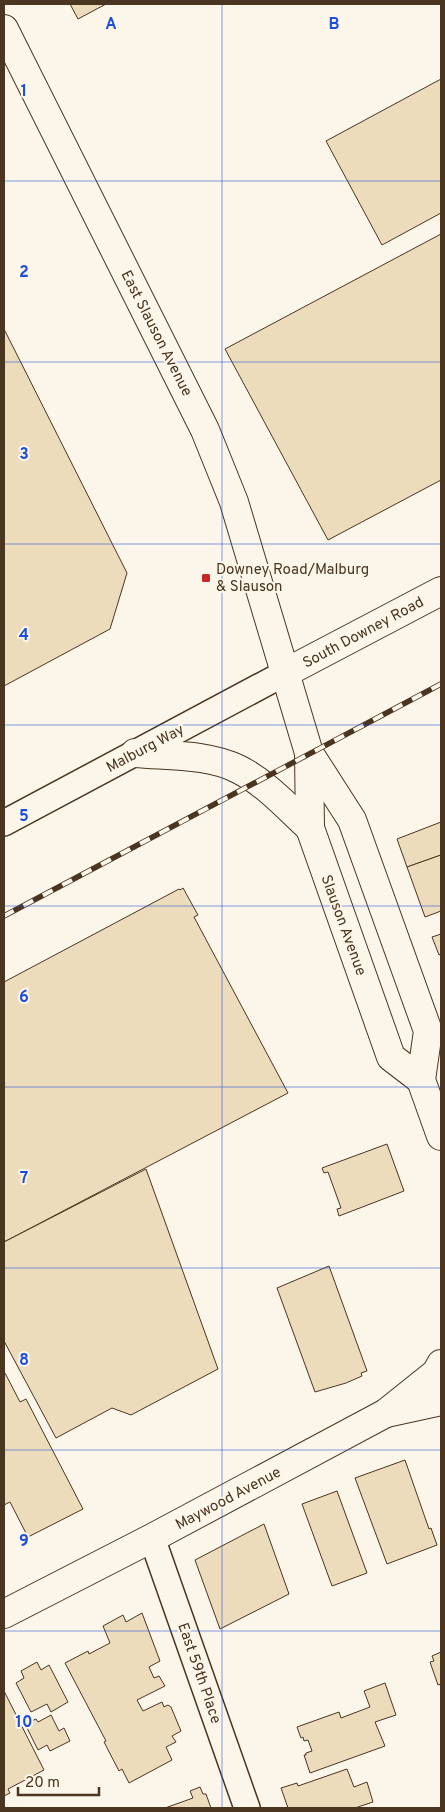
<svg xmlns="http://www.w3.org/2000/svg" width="445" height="1812" font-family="Overpass,sans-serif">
<rect width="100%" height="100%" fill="#fbf6e9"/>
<g fill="#ecdcbc" stroke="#4a3520">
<path d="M 70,4 L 106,4 L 78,19 Z"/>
<path d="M 441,79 L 441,213 L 382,245 L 326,141 Z"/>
<path d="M 441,234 L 441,480 L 328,540 L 225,349 Z"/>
<path d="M 4,329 L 127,573 L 110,629 L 4,686 Z"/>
<path d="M 441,822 L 441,855 L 407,867 L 397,839 Z"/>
<path d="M 441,855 L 441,911 L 425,917 L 407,867 Z"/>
<path d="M 183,888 L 198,915 L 194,917 L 288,1093 L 4,1242 L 4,982 L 179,889 L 180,890 Z"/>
<path d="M 441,934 L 441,954 L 439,955 L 432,937 Z"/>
<path d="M 387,1144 L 404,1191 L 339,1216 L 337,1209 L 341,1208 L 328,1172 L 324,1173 L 322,1168 Z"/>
<path d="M 146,1169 L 218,1369 L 131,1415 L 112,1408 L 56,1438 L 4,1341 L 4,1242 Z"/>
<path d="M 329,1266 L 367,1371 L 361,1373 L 362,1376 L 346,1383 L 315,1392 L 277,1288 Z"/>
<path d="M 4,1373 L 5,1373 L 20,1402 L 26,1399 L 83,1509 L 28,1537 L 10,1502 L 4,1505 Z"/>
<path d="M 405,1460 L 429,1529 L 431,1528 L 437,1545 L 387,1564 L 355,1478 Z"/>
<path d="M 337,1491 L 367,1573 L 332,1586 L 302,1504 Z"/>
<path d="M 264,1524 L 289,1594 L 220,1629 L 195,1560 Z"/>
<path d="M 142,1613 L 160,1661 L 149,1667 L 154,1678 L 159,1676 L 165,1686 L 137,1700 L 143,1711 L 162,1702 L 164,1707 L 168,1705 L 171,1707 L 181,1731 L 172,1736 L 176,1742 L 166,1747 L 172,1760 L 129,1783 L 122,1769 L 119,1771 L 104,1742 L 106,1741 L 65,1663 L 88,1651 L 89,1654 L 110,1643 L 103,1626 L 123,1615 L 126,1622 Z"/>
<path d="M 441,1652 L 441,1684 L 438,1685 L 430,1662 L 434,1661 L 432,1656 Z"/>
<path d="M 37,1662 L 41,1670 L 49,1665 L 68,1702 L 51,1712 L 47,1704 L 31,1712 L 16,1683 L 24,1678 L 21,1671 Z"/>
<path d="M 385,1683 L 396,1715 L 375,1722 L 385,1746 L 310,1773 L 304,1755 L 306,1755 L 306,1753 L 312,1751 L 308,1740 L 304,1741 L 303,1737 L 301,1738 L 297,1727 L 339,1712 L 341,1718 L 370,1707 L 364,1691 Z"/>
<path d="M 4,1691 L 44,1770 L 8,1789 L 10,1793 L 4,1796 Z"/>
<path d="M 51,1715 L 59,1731 L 64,1728 L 70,1741 L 50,1751 L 47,1745 L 38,1750 L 25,1724 L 36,1719 L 38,1722 Z"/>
<path d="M 347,1769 L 354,1787 L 367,1782 L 373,1802 L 355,1808 L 288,1808 L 281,1788 L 297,1783 L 298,1786 Z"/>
<path d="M 200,1787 L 203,1794 L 206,1794 L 211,1808 L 165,1808 L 193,1798 L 190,1791 Z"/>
</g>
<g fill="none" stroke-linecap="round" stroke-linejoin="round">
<defs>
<g id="minor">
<path d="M 4,823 L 285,673"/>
<path d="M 152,1538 L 247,1808"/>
</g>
<path id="tertiary" d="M 4,1614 L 152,1538 L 386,1413 L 436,1373 L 441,1364"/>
<path id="secondary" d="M 285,673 L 441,591"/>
<g id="primary">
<path d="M 4,29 L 205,430 L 234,502 L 309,753 L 310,828 L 391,1057 L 421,1080"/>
<path d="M 135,753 C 169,756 208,754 238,769 C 266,783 287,807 310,828"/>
<path d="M 309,753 L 352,820 L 428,1031 L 421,1080 L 441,1136"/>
<path d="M 386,1413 L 441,1401"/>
</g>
</defs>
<use href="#minor" stroke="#4a3520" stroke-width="28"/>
<use href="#tertiary" stroke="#4a3520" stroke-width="30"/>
<use href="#secondary" stroke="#4a3520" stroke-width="30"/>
<use href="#primary" stroke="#4a3520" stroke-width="30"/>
<use href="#minor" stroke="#fbf6e9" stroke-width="25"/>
<use href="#tertiary" stroke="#fbf6e9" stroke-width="28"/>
<use href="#secondary" stroke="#fbf6e9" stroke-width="28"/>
<use href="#primary" stroke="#fbf6e9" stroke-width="28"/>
<defs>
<path id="rail" d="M 4,916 L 441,684"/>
</defs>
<use href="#rail" stroke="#4a3520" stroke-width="5.5"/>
<use href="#rail" stroke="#fbf6e9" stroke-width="4" stroke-dasharray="11" stroke-linecap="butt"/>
</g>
<path fill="none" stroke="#1d4ed8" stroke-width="1" stroke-opacity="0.55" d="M 222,4 L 222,1808M 4,181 L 441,181M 4,362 L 441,362M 4,544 L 441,544M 4,725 L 441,725M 4,906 L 441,906M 4,1087 L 441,1087M 4,1268 L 441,1268M 4,1450 L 441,1450M 4,1631 L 441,1631"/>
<rect fill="#c62828" stroke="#fbf6e9" stroke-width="2" x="201" y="573" width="10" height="10" rx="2.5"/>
<g text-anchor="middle" stroke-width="4" stroke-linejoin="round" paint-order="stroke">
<g font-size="15" fill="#4a3520" stroke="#fbf6e9">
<text transform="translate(157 333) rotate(63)" y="5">East Slauson Avenue</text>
<text transform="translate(363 632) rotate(-28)" y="5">South Downey Road</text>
<text transform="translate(145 748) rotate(-28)" y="5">Malburg Way</text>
<text transform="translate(344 925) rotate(70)" y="5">Slauson Avenue</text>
<text transform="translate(228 1498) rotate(-28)" y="5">Maywood Avenue</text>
<text transform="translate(200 1673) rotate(71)" y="5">East 59th Place</text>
</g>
<g font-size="15" fill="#4a3520" stroke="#fbf6e9" text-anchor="start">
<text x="216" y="574">Downey Road/Malburg<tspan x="216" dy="17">&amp; Slauson</tspan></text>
</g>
</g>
<g font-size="16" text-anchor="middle" font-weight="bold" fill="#1d4ed8" stroke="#fbf6e9" stroke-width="4" stroke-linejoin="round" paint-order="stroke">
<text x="111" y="29">A</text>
<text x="334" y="29">B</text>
<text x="24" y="96">1</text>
<text x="24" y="277">2</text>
<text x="24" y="459">3</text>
<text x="24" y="640">4</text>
<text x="24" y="821">5</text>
<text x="24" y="1002">6</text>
<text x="24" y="1183">7</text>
<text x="24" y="1365">8</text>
<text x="24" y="1546">9</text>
<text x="24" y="1727">10</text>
</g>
<rect width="445" height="1812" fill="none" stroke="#4a3520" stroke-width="10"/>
<path d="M18 1787v8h81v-8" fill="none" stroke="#4a3520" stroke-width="2.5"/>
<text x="25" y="1787" font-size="15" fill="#4a3520" stroke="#fbf6e9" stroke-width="4" paint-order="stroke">20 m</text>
</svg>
